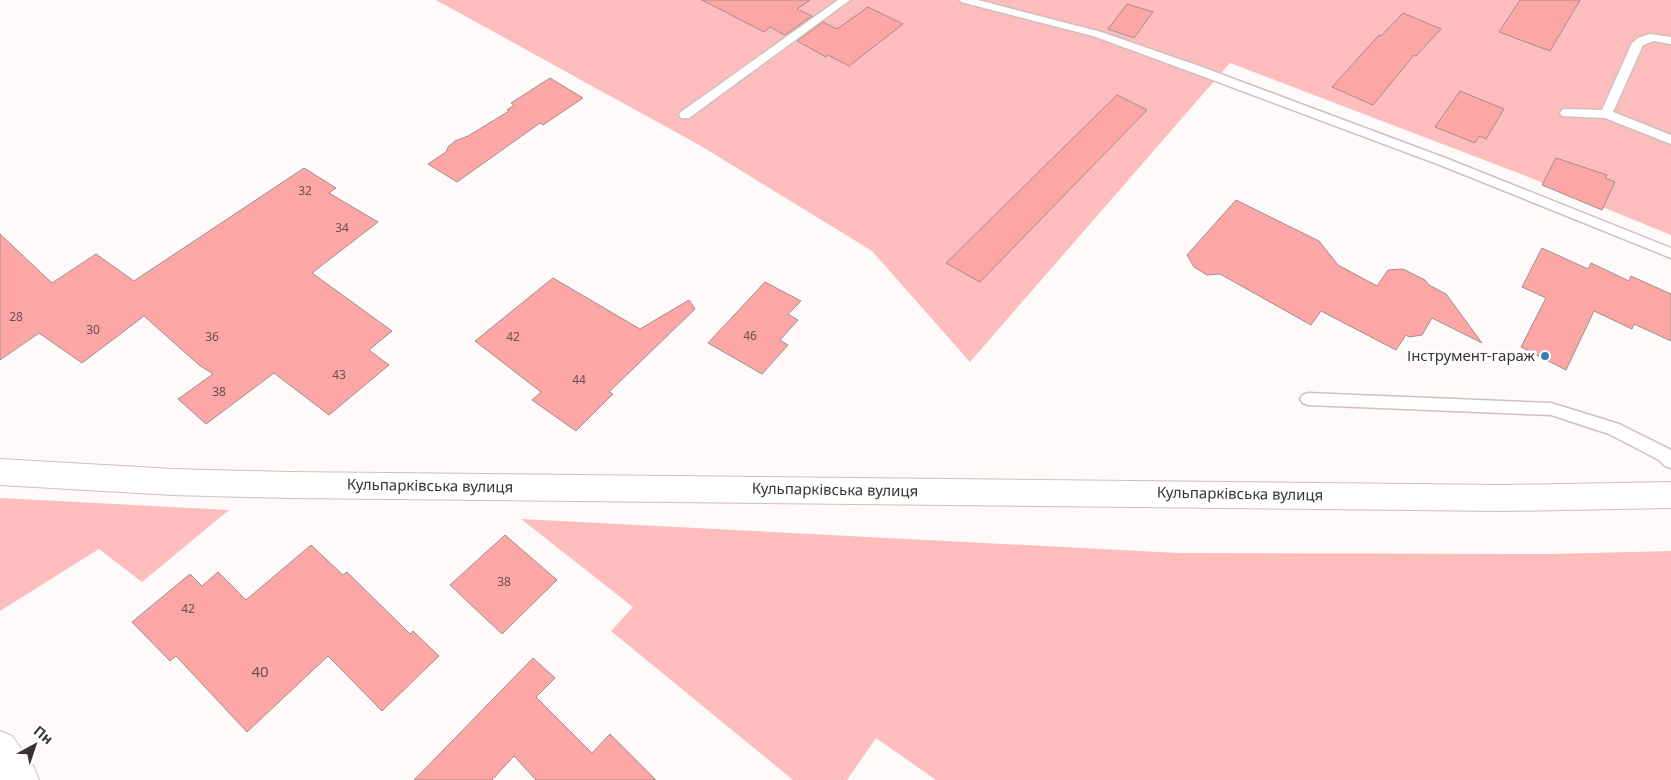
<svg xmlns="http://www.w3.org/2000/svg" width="1671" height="780" font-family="'Noto Sans',sans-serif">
<rect width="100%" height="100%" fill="#fefafa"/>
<g fill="#fcbdbc">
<path d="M 436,0 L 1671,0 L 1671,235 L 1526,176 L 1230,63 L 970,362 L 872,251 L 701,146 Z"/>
<path d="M 0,498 L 229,510 L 142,582 L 99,549 L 0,611 Z"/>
<path d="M 521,519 L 1178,553 L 1551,554 L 1671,551 L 1671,780 L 936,780 L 876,738 L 847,780 L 793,780 L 611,631 L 633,607 Z"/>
</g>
<g fill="#fca6a5" stroke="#a08f8e">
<path d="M 702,0 L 810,0 L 797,9 L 812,16 L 785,35 L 770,27 L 764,32 Z"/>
<path d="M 1520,0 L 1580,0 L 1550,51 L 1499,32 Z"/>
<path d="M 1127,4 L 1153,12 L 1134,38 L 1108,29 Z"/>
<path d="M 868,7 L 903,24 L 849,66 L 828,55 L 826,57 L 797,41 L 823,22 L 837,29 Z"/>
<path d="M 1403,13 L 1441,29 L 1416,56 L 1414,55 L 1373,105 L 1332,87 L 1379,35 L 1381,36 Z"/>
<path d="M 550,78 L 583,98 L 543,125 L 540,123 L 457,182 L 428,164 L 446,152 L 448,147 L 455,141 L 468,136 L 509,111 L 507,110 L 514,105 L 511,103 Z"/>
<path d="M 1460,91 L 1504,109 L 1486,139 L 1479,136 L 1475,143 L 1435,127 Z"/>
<path d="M 1117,95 L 1147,110 L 980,282 L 946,263 Z"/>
<path d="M 1556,158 L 1607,175 L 1605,178 L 1615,182 L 1602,210 L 1542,185 Z"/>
<path d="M 304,168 L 336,188 L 329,193 L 378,222 L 312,273 L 392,331 L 369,350 L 389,365 L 329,415 L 274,373 L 206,424 L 178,399 L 213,374 L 199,365 L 144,316 L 82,363 L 39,333 L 0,360 L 0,234 L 52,283 L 96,254 L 134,281 Z"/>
<path d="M 1236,200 L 1319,241 L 1338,265 L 1377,286 L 1388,270 L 1403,269 L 1425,280 L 1429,285 L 1446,294 L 1482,343 L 1432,318 L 1422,335 L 1409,337 L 1406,335 L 1396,350 L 1321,311 L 1311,325 L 1220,274 L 1207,275 L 1194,267 L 1187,255 Z"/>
<path d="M 1542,248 L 1588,269 L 1591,263 L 1629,281 L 1631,276 L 1671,294 L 1671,341 L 1634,324 L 1632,329 L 1594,311 L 1566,370 L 1521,347 L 1546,298 L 1522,287 Z"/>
<path d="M 553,278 L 640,329 L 689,300 L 695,309 L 609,392 L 613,394 L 576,431 L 532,400 L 541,392 L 475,341 Z"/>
<path d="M 765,282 L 801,301 L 788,314 L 798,320 L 780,340 L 788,345 L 762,374 L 708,343 Z"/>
<path d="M 505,535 L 557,580 L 502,634 L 450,585 Z"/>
<path d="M 311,545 L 343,575 L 347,572 L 410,634 L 413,631 L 439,656 L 382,711 L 328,656 L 247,732 L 176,656 L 170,661 L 132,622 L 190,574 L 202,586 L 218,572 L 246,600 Z"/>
<path d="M 533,658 L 555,678 L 536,697 L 592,753 L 610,734 L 656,780 L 536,780 L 514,756 L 492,780 L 414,780 Z"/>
</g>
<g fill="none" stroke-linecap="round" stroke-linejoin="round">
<defs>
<g id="lane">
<path d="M 838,0 L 850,0 L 689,118 L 681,118 L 679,115 L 681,112 Z"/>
<path d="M 960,0 L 978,0 L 1101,32 L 1202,67 L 1448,159 L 1671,248 L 1671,258 L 1440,165 L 1194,73 L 1093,36 L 961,2 Z"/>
<path d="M 1650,34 L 1671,37 L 1671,44 L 1654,41 L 1643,45 L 1613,112 L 1671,135 L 1671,144 L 1605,118 L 1562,116 L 1560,113 L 1562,110 L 1566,109 L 1602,110 L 1632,43 L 1638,38 Z"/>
<path d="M 1308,393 L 1551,403 L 1619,424 L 1671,450 L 1671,468 L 1665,466 L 1659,460 L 1609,434 L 1551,415 L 1308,405 L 1303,403 L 1300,399 L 1303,395 Z"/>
</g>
<g id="secondary">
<path d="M 0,459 L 173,469 L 289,472 L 1504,485 L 1671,482 L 1671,508 L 1504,511 L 289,498 L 173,495 L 0,485 Z"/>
<path d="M 0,731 L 12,736 L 34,767 L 39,780 L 0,780 Z"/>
</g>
</defs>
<use href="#lane" stroke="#d1bfbe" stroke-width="3"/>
<use href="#secondary" stroke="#d1bfbe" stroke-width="2"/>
<use href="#lane" fill="#fff" fill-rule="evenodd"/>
<use href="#secondary" fill="#fff" fill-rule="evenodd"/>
</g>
<circle fill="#357fb2" stroke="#fff" stroke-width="2" cx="1545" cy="356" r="5"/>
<g text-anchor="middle" stroke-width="5" stroke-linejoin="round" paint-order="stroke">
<g font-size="12" fill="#6a5050">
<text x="305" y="195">32</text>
<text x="342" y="232">34</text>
<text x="16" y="321">28</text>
<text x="93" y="334">30</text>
<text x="750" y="340">46</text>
<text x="212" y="341">36</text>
<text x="513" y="341">42</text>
<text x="339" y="379">43</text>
<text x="579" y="384">44</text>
<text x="219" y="396">38</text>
<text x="504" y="586">38</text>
<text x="188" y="613">42</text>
</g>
<g font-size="15" fill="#3a3333" stroke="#fff" text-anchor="end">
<text x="1535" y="361">Інструмент-гараж</text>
</g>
<g font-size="15" fill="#3a3333" stroke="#fff">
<text transform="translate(430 486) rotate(1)" y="5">Кульпарківська вулиця</text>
<text transform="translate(835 490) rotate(1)" y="5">Кульпарківська вулиця</text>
<text transform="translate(1240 494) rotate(1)" y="5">Кульпарківська вулиця</text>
</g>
<g font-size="15" fill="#6a5050">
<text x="260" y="677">40</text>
</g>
</g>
<g transform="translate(35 745) rotate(40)" stroke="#ffffff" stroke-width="4" paint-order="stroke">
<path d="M0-4L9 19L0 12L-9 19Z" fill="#3a3333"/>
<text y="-8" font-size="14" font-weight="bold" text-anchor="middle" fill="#3a3333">Пн</text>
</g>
</svg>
